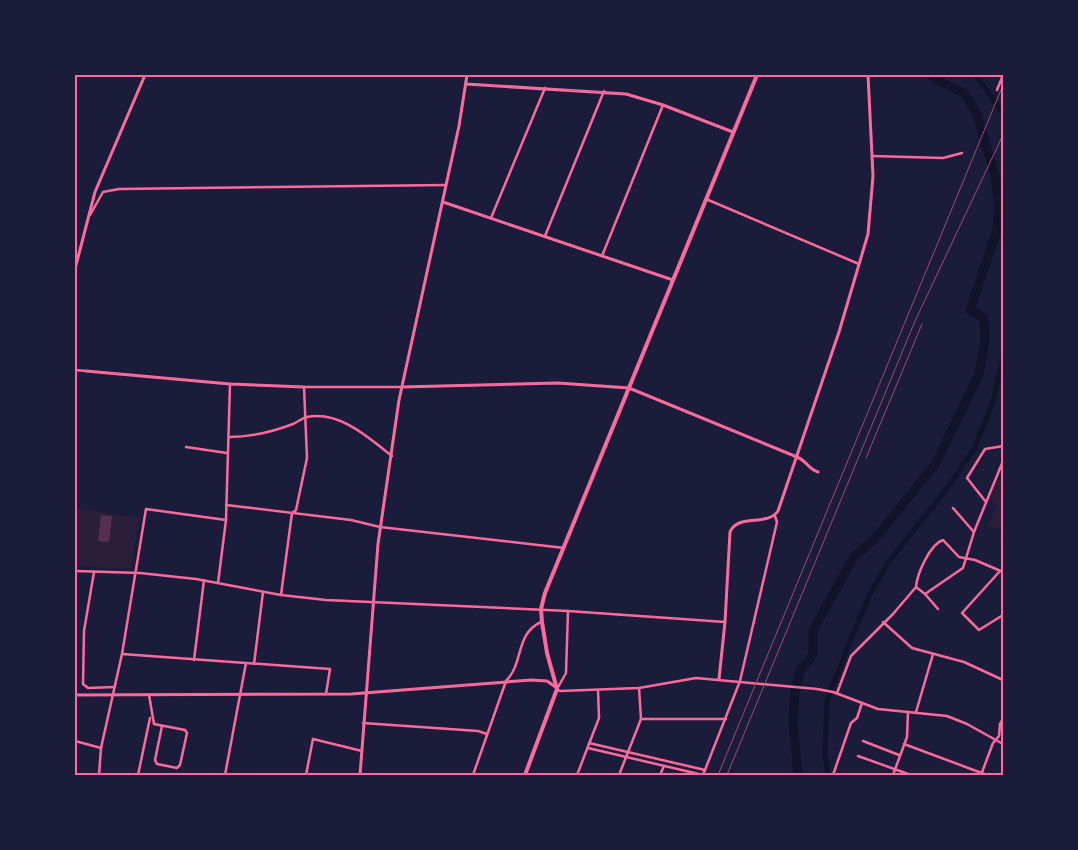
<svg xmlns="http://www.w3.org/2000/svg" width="1078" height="850" font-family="Lato,sans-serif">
<rect width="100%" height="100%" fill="#1b1b3a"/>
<g fill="#2a1e3b">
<path d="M 997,480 L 1003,480 L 1003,529 L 987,527 L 998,506 L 990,498 Z"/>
<path d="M 75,508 L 139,518 L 131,569 L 75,566 Z"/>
</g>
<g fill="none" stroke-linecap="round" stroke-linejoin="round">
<g stroke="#12122b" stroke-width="5">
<path d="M 976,75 L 1003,114"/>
<path d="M 828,775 L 825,754 L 827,701 L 848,646 L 870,594 L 888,563 L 945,491 L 974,449 L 993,402 L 1003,358"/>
</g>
<path stroke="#12122b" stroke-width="9" d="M 798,775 L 793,721 L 795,691 L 800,671 L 813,654 L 813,630 L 855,555 L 873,541 L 936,463 L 979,374 L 985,340 L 984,318 L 970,310 L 997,230 L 999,208 L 995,176 L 977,114 L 964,93 L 939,81 L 932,75"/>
</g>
<path fill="#542f53" d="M 101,515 L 112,516 L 109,542 L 98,541 Z"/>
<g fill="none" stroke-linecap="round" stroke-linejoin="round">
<g stroke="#ff6b9d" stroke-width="2.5">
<path d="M 997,90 L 1003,75"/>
<path d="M 872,156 L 943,158 L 962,153"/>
<path d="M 706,199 L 859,264"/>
<path d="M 90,215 L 103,192 L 119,189 L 446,185"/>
<path d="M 491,218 L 545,88"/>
<path d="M 545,236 L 604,91"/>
<path d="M 602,256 L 663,105"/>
<path d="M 75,370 L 86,371"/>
<path d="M 229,437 C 251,437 272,432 293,424 C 298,422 302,418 307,417 C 339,410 369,438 392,456"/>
<path d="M 186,447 L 227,453"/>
<path d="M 986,502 L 967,478 L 985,449 L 1003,446"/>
<path d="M 226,505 L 351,520 L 380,527 L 564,548"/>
<path d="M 953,508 L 973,531"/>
<path d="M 1002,542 L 1003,542"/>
<path d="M 75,571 L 140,573 L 196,579 L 281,595 L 326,600 L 568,611 L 725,622"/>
<path d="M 1000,571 L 962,613 L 979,630 L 1003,615"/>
<path d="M 94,572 L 84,631 L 83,684 L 88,688 L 114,687"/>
<path d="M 218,583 L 226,520 L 230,384"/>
<path d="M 916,587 C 917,574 930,544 943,540 L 959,557 L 975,560 L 1003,572"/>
<path d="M 925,594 L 938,609"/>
<path d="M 281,595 L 292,513 L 296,510 L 307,458 L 304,387 L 402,387"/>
<path d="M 568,611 L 566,673 L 557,689 L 560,691 L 639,688 L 696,678 L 817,689 L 833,692 L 878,709 L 947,716 L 967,724 L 1003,744"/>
<path d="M 883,622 L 912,648 L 964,662 L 1003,680"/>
<path d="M 122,654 L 330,669 L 326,694"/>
<path d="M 194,660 L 204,580"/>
<path d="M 254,664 L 263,592"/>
<path d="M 837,693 L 851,656 L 893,614 L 916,587 L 925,594 L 963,568 L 974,532 L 1003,461"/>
<path d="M 149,695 L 154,724 L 185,730 L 187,733 L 180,765 L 177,768 L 157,764 L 155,760 L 162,726"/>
<path d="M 916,712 L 933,654"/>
<path d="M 641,719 L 726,719"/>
<path d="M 363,723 L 478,731 L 487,734"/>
<path d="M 75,741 L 101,748"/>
<path d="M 863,741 L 899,755"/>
<path d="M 589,743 L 705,770"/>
<path d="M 904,744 L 987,775"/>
<path d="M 588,748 L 703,775"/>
<path d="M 858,756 L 911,775"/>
<path d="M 99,775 L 101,748 L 122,654 L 146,509 L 226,520"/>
<path d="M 138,775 L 150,718"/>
<path d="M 225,775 L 246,663"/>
<path d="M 306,775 L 313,739 L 362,751"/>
<path d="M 473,775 L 506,681 C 524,663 515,634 541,622"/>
<path d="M 577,775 L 599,718 L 598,690"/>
<path d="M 619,775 L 641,719 L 639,688"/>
<path d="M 660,775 L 664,766"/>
<path d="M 703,775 L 740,681 L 777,522 L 775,516"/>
<path d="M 833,775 L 851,723 L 857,718 L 862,703"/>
<path d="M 893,775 L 907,737 L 908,712"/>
<path d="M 981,775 L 993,743 L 999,736 L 1000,724 L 1003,719"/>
</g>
<g stroke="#ff6b9d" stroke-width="3">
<path d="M 466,84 L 626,94 L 663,105 L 733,132"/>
<path d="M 443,202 L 673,280"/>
<path d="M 75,269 L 95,192 L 145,75"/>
<path d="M 86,371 L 230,384 L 304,387"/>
<path d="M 402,387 L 558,383 L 629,388"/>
<path d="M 797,457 C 807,461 808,469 818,472"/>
<path d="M 719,679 L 725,622 L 730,532 C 738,513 767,527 778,511 L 839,332 L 868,234 L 873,176 L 868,75"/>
<path d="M 75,695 L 351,694 L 531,680 L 547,681 L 557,688"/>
<path d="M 360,775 L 378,544 L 399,400 L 459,126 L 467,75"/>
</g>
<path stroke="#ff6b9d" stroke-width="3" d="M 629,388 L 797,457"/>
<path stroke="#ff6b9d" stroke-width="4" d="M 525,775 L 557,689 L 547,653 L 542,622 L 541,609 L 545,593 L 757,75"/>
<g stroke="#a44b75" stroke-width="1">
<path d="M 866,458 L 922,324"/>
<path d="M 718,775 L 1003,85"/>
<path d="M 727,775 L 915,321 L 1003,135"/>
</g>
</g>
<rect width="1078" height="850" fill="none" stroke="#1b1b3a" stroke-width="152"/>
<rect x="76" y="76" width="926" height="698" fill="none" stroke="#ff6b9d" stroke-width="2"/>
</svg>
